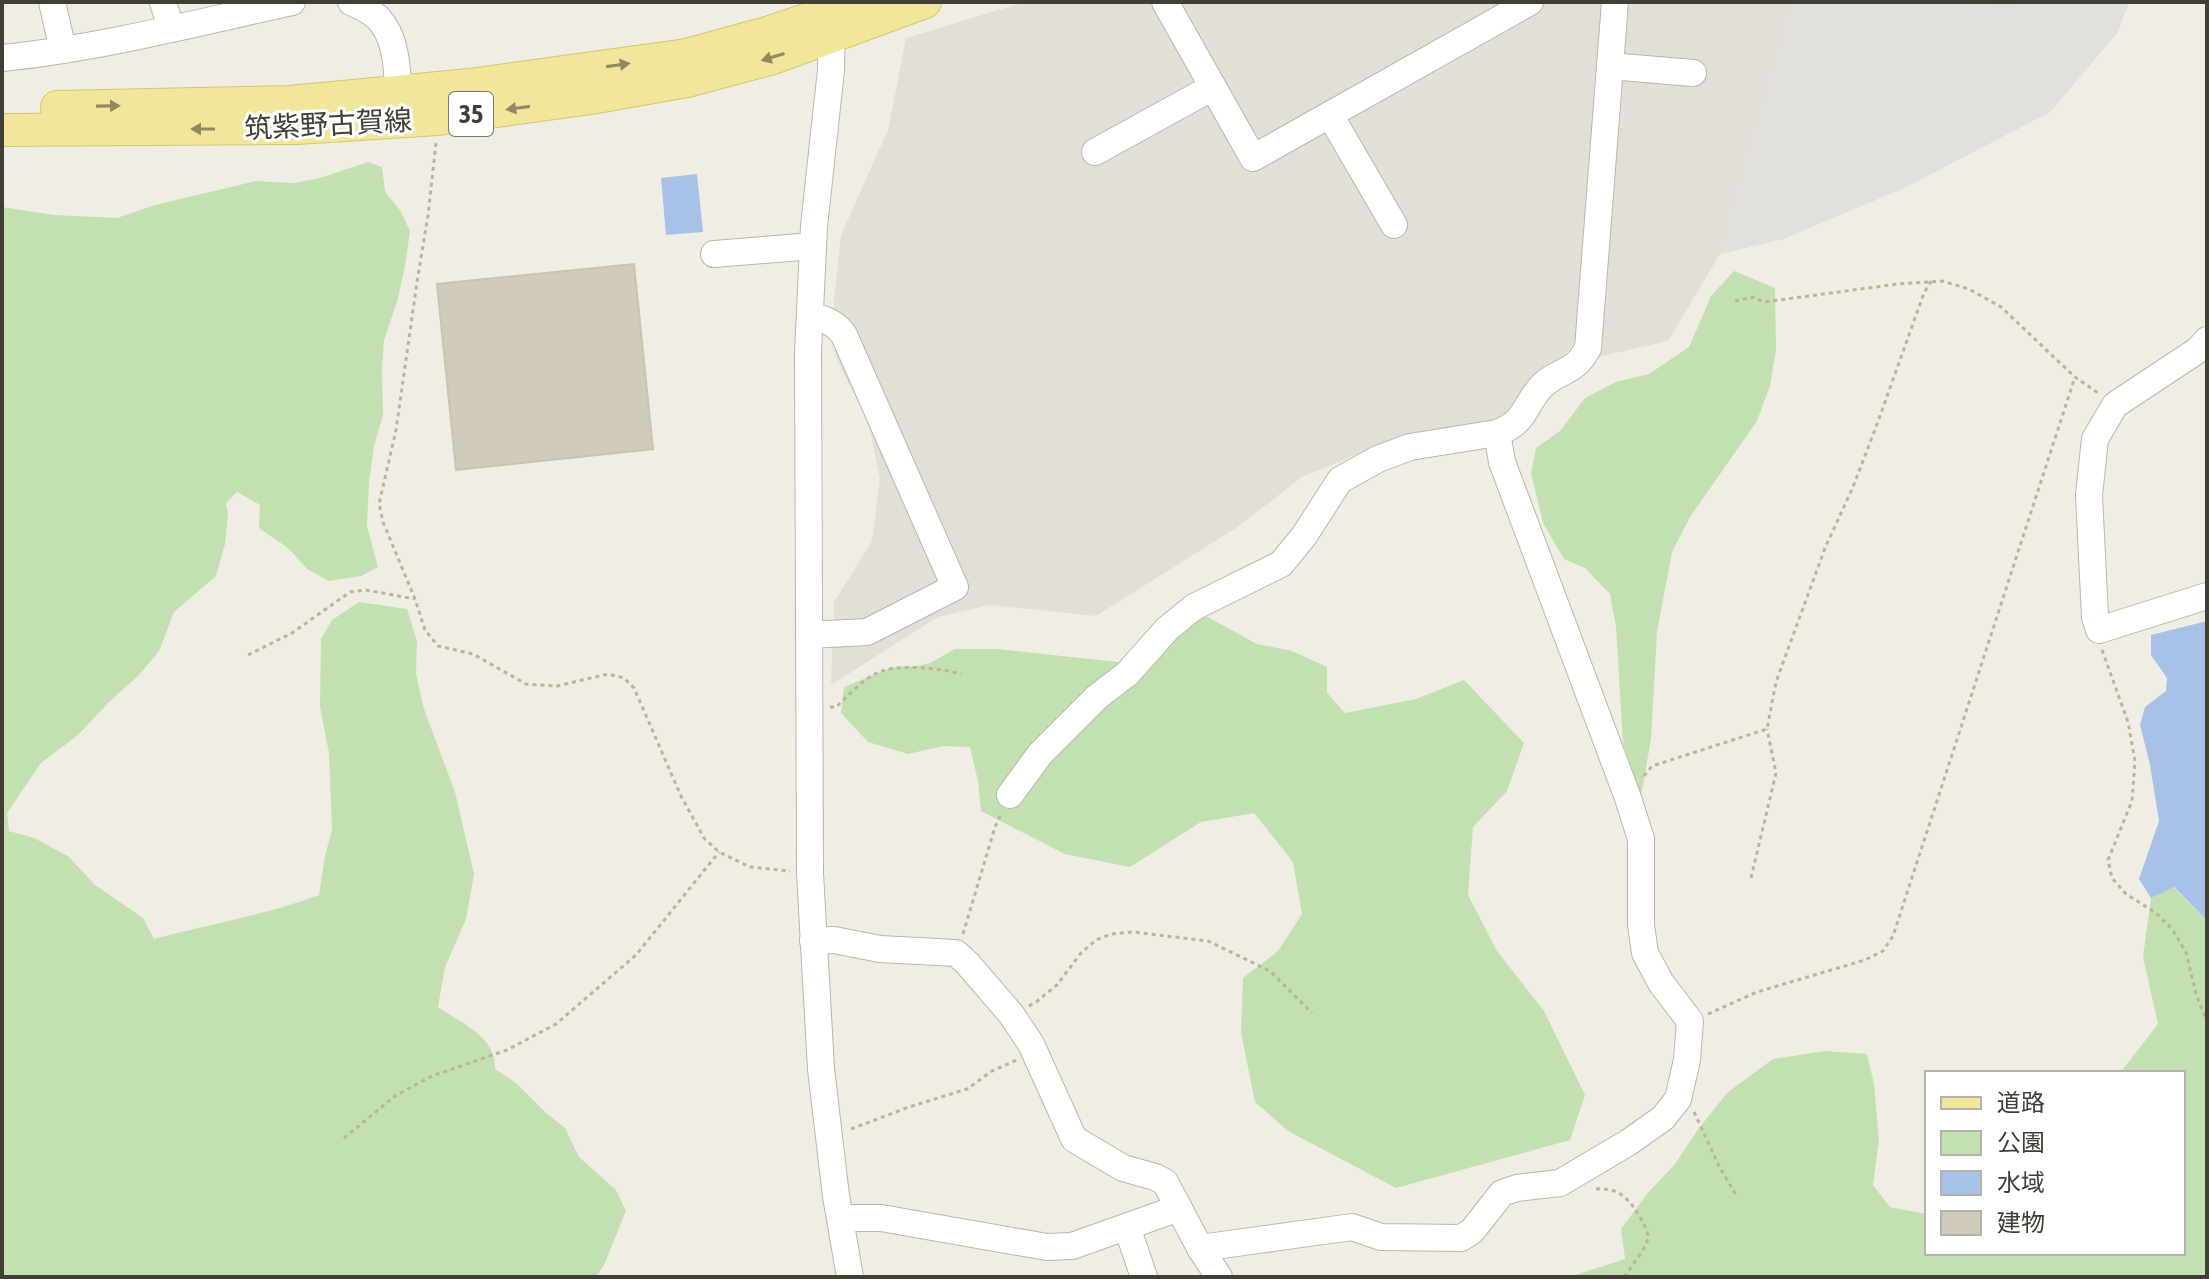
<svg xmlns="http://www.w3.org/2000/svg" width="2209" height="1279" font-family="'Asap Condensed','Noto Sans JP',sans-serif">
<rect width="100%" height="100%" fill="#f0eee4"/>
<g fill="#e2dfd9">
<path d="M 1025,2 L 1607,2 L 1575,341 L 1559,363 L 1513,419 L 1380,445 L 1302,477 L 1236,528 L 1096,616 L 990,605 L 938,617 L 831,685 L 834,602 L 872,541 L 880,479 L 869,424 L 836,358 L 832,319 L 841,235 L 888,130 L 906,38 Z"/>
<path d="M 1623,2 L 2129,2 L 2117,33 L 2050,112 L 1904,188 L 1783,239 L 1720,254 L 1668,341 L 1594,358 Z"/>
</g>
<g fill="#c3e0b1">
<path d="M 368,162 L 382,167 L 385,192 L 400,210 L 410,231 L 405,266 L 397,302 L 384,340 L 382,369 L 383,415 L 374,446 L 369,482 L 367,526 L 378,567 L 361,576 L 329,581 L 307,569 L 288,548 L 259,528 L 260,505 L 237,492 L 226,503 L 228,514 L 225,544 L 216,576 L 174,612 L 159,651 L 139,675 L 109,702 L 78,735 L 41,763 L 7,813 L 9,831 L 34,838 L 68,856 L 95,885 L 143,918 L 154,939 C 209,924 266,915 319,895 L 325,856 L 332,830 L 329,753 L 320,707 L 321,639 L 332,620 L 359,602 L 407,609 L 417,641 L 416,674 L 424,709 L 455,792 L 474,874 L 466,919 L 445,967 L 438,1007 C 462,1024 496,1036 495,1069 L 516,1083 L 545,1112 L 565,1128 L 579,1157 L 616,1190 L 626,1211 L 604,1265 L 596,1277 L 2,1277 L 2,207 L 54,215 L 117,218 L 155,205 L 256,181 L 294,183 L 320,178 Z"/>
<path d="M 1734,271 L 1775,288 L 1776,349 L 1770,386 L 1757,421 L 1690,517 L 1672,552 L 1657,632 L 1651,739 L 1641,796 L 1623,743 L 1616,627 L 1610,594 L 1585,568 L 1564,559 L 1543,523 L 1531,473 L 1536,448 L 1560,431 L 1585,398 L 1616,382 L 1649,374 L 1689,347 L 1711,296 Z"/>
<path d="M 1204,615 L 1257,644 L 1292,651 L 1327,667 L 1327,693 L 1345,713 L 1416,699 L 1464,680 L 1524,743 L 1507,791 L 1473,827 L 1468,895 L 1497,951 L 1544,1011 L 1585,1095 L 1570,1140 L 1396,1188 L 1288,1131 L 1255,1102 L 1241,1033 L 1243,978 L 1278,951 L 1302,914 L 1293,862 L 1254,813 L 1201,822 L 1130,867 L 1065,854 L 981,811 L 978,781 L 970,747 L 943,746 L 908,754 L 868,742 L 841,713 L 844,687 L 893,667 L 918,666 L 930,663 L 955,649 L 998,649 L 1135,664 Z"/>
<path d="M 2173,887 L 2207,920 L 2207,1277 L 1569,1277 L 1625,1259 L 1621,1229 L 1647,1194 L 1675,1164 L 1699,1128 L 1728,1092 L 1773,1059 L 1825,1051 L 1867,1054 L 1874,1084 L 1879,1140 L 1873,1185 L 1890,1207 L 1927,1214 L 1927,1253 L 2183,1253 L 2183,1073 L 2120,1073 L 2158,1024 L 2143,957 L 2151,898 Z"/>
</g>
<path fill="#e1e0dc" d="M 1793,2 L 1954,2 L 2013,10 L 2015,2 L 2129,2 L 2117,33 L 2050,112 L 1904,188 L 1783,239 L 1720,254 Z"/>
<g fill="#a7c2e6">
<path d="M 697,174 L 703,232 L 666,235 L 661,178 Z"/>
<path d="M 2207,621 L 2207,920 L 2174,887 L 2151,898 L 2139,879 L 2159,821 L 2150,765 L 2140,725 L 2145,707 L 2166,691 L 2167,678 L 2151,655 L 2151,635 Z"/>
</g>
<path fill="#d0cbbb" stroke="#cac4af" stroke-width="2" d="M 634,264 L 653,449 L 456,470 L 437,284 Z"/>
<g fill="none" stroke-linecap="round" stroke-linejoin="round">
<defs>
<g id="minor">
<path d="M 52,2 L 63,50"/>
<path d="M 163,2 L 171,29"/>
<path d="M 351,2 C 360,6 371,11 378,18 C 400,41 397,80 399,110"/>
<path d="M 1165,2 L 1253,158 L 1530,2"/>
<path d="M 832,20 L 831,70 L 814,226 L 808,353 L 810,873 L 821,1069 L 836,1196 L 850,1277"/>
<path d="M 2,58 C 100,48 196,23 292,2"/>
<path d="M 1610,66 L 1693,73"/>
<path d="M 1330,115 L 1394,225"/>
<path d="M 1095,152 L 1213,87"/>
<path d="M 714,254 L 813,246"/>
<path d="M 2207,340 L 2198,350 L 2115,405 L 2095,439 L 2089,495 L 2095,617 L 2099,630 L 2207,596"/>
<path d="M 809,635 L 867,632 L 955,587 L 844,335 C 836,323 824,318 810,316"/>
<path d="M 1010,795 L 1040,754 L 1097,697 L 1127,674 L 1167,629 L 1194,607 L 1281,564 L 1304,536 L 1340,480 L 1378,459 L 1410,447 L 1497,433 C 1529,421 1524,402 1544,384 C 1563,368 1574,374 1588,348 L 1615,2"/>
<path d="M 813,941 L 834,940 L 880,949 L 956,953 L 967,963 L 1011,1014 L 1031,1044 L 1074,1139 L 1123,1168 L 1155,1177 L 1165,1182 L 1200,1248 L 1219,1277"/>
<path d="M 841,1218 L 881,1218 L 1047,1247 L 1072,1246 L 1179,1208"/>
<path d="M 1127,1227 L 1144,1277"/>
<path d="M 1200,1248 L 1352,1227 L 1381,1237 L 1461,1238 L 1472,1231 L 1502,1193 L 1517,1188 L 1560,1183 L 1629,1142 L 1663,1118 L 1678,1099 L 1687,1060 L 1690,1021 L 1661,983 L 1645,953 L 1641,925 L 1641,839 L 1628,798 L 1502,462 L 1497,433"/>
</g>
<g id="major">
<path d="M 57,107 L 290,102 L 470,85 L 687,55 L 767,33 L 859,2"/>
<path d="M 2,130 L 297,128 L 438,119 L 591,98 L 687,81 L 773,58 L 925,2"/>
</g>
</defs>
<use href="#minor" stroke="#bab7a8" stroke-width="28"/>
<use href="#major" stroke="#d4c66e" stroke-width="34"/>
<g stroke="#bab49b" stroke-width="3" stroke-dasharray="4 4" stroke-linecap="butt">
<path d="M 436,143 L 428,215 L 417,282 L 396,430 L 379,504 L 383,522 L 415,599 L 425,630 L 438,646 L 473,654 L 526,684 L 557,686 L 608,674 L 624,678 L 634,688 L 681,796 L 704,838 L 719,852 L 750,867 L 790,871"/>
<path d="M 1735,301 L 1754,297 L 1764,302 L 1898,284 L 1942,281 L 1969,289 L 2001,307 L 2075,377 L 2098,393"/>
<path d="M 2102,650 L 2128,722 L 2135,761 L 2132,801 L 2108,860 L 2112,878 L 2126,894 L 2156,913 L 2172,929 L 2186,952 L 2196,994 L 2207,1022"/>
<path d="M 248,655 L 292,633 L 350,592 L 366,590 L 415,599"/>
<path d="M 830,707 L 836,707 C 848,696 860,682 875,674 C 893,663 941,668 961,674"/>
<path d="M 1644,776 L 1652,766 L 1767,729 L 1776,682 L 1825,548 L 1853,487 L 1876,427 L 1924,293 L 1931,281"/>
<path d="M 1751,878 L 1776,773 L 1767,729"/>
<path d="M 963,934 L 995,827 L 1000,816"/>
<path d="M 1029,1006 L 1036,1002 L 1057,985 L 1081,953 L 1096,940 L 1111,934 L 1133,932 L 1208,941 L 1270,971 L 1312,1013"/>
<path d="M 1708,1014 L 1757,992 L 1865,960 L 1883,951 L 1893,936 L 2075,377"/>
<path d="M 1694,1112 L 1720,1168 L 1736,1195"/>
<path d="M 851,1129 L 909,1107 L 967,1089 L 992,1071 L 1017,1060"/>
<path d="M 344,1138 L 395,1096 L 432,1076 L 507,1050 L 556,1024 L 636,955 L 719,852"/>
<path d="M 1596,1189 C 1620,1187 1630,1200 1641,1219 C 1644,1225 1648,1231 1648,1237 C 1647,1247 1631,1267 1625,1276"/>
</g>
<use href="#minor" stroke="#fff" stroke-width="26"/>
<use href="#major" stroke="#f1e79b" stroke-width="32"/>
</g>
<defs><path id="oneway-solid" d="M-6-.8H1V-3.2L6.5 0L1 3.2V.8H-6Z" transform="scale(2)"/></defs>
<g fill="#908a63">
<use href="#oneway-solid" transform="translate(773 57) rotate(163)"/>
<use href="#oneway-solid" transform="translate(618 65) rotate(-8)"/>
<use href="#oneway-solid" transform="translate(108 106) rotate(-1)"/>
<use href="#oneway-solid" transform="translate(518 108) rotate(172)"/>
<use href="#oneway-solid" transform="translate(203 129) rotate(180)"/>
</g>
<g text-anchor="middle" stroke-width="6" stroke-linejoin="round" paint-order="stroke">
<rect fill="#fff" stroke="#7a7872" stroke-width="2" x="449" y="92" width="44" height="44" rx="6"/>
<g font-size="26" font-weight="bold" fill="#413e35">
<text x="471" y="123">35</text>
</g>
<g font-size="28" fill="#413e35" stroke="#fff">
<text transform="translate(328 124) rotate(-3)" y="10">筑紫野古賀線</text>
</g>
</g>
<rect width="2209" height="1279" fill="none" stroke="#413e35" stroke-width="8"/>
<rect x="1925" y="1071" width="260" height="184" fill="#ffffff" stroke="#b3b2ae" stroke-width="2"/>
<rect x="1941" y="1097" width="40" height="12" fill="#f1e79b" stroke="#b3b2ae" stroke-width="2"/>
<text x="1997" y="1111" font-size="24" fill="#413e35">道路</text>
<rect x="1941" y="1131" width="40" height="24" fill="#c3e0b1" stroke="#b3b2ae" stroke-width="2"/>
<text x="1997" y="1151" font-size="24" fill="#413e35">公園</text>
<rect x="1941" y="1171" width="40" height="24" fill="#a7c2e6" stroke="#b3b2ae" stroke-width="2"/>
<text x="1997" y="1191" font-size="24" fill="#413e35">水域</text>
<rect x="1941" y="1211" width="40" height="24" fill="#d0cbbb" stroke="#b3b2ae" stroke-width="2"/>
<text x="1997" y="1231" font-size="24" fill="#413e35">建物</text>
</svg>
